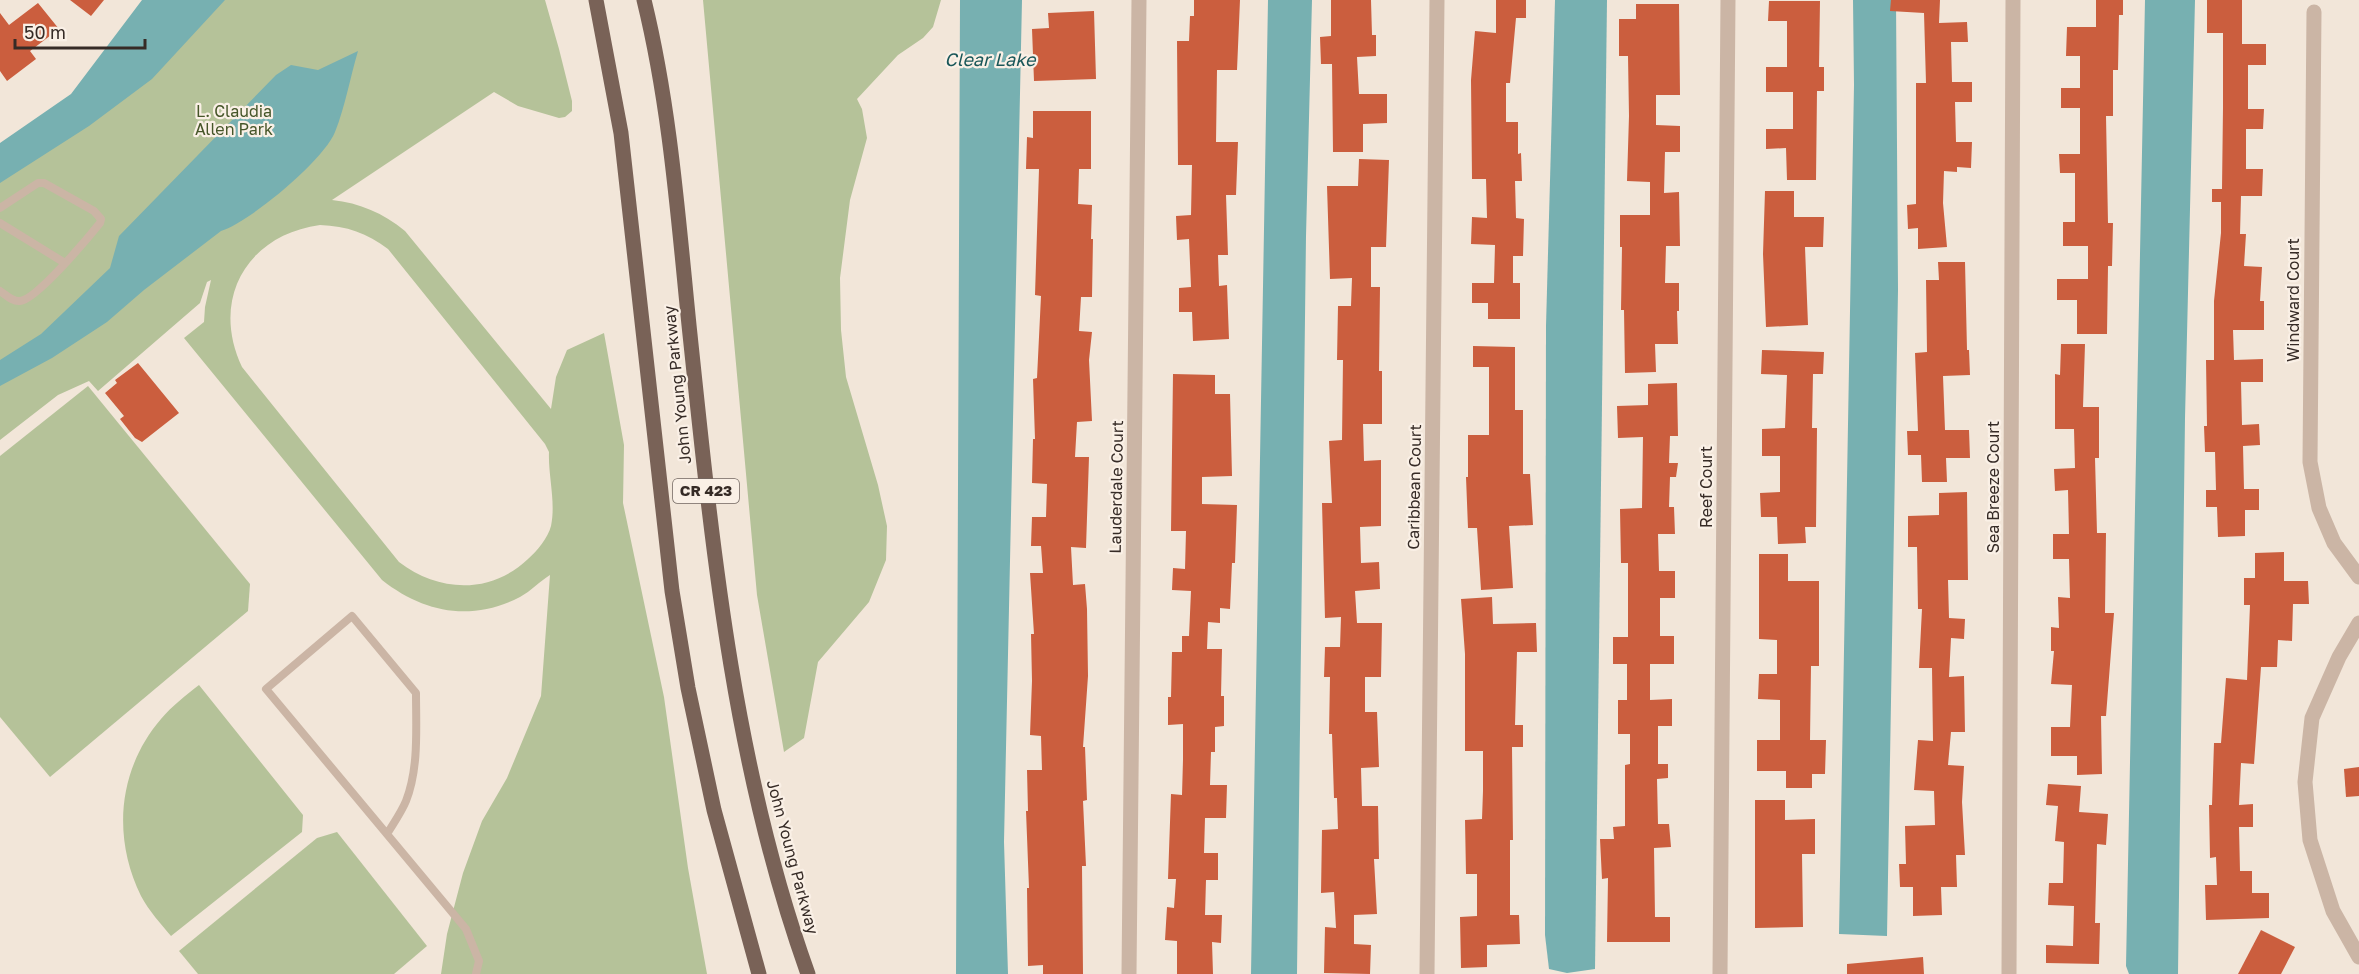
<svg xmlns="http://www.w3.org/2000/svg" width="2359" height="974" font-family="'Golos Text',sans-serif">
<rect width="100%" height="100%" fill="#f2e6d9"/>
<g fill="#b5c299" fill-rule="evenodd">
<path d="M 175,0 L 545,0 L 559,49 L 572,101 L 572,111 L 565,117 L 559,118 L 518,106 L 494,92 L 332,200 C 360,203 383,213 405,231 L 551,409 L 556,377 L 567,350 L 604,333 L 624,445 L 623,503 L 664,697 L 688,868 L 707,974 L 441,974 L 447,934 L 463,873 L 482,821 L 507,778 L 541,696 L 550,575 C 540,581 531,591 520,597 C 471,622 424,613 382,580 L 184,338 L 204,322 L 205,307 L 211,280 L 207,282 L 200,303 L 98,391 L 89,381 L 58,395 L 0,440 L 0,153 L 108,89 ZM 320,225 C 347,226 367,233 388,249 L 545,444 L 549,452 C 548,476 556,502 551,526 C 548,538 537,551 528,559 C 490,595 438,592 399,562 L 242,367 C 210,299 247,235 320,225 Z"/>
<path d="M 703,0 L 941,0 L 933,27 L 923,38 L 898,55 L 857,99 L 862,109 L 867,138 L 850,200 L 840,278 L 841,330 L 846,377 L 878,485 L 887,526 L 886,560 L 869,602 L 818,662 L 804,738 L 784,752 L 757,595 Z"/>
<path d="M 88,386 L 250,584 L 248,611 L 50,777 L 0,717 L 0,456 Z"/>
<path d="M 199,685 L 303,815 L 302,832 L 171,936 C 161,924 149,911 141,896 C 112,837 118,769 161,719 C 172,706 186,695 199,685 Z"/>
<path d="M 337,832 L 427,946 L 394,974 L 198,974 L 179,951 L 317,838 Z"/>
</g>
<g fill="#77b0b1">
<path d="M 142,0 L 225,0 L 152,79 L 89,126 L 0,183 L 0,143 L 71,94 Z"/>
<path d="M 960,0 L 1022,0 L 1004,842 L 1008,974 L 956,974 Z"/>
<path d="M 1268,0 L 1312,0 L 1306,236 L 1297,974 L 1251,974 Z"/>
<path d="M 1555,0 L 1607,0 L 1595,969 L 1567,973 L 1549,969 L 1545,935 L 1546,326 Z"/>
<path d="M 1853,0 L 1896,0 L 1898,290 L 1887,936 L 1839,934 L 1854,85 Z"/>
<path d="M 2145,0 L 2195,0 L 2185,418 L 2178,974 L 2129,974 L 2126,966 Z"/>
<path d="M 358,51 C 350,78 345,107 335,132 C 324,160 250,222 221,231 L 144,290 L 107,322 L 52,358 L 0,386 L 0,360 L 41,334 L 110,268 L 119,236 L 276,75 L 291,65 L 318,70 Z"/>
</g>
<g fill="#cb5e3e">
<path d="M 70,0 L 104,0 L 91,16 Z"/>
<path d="M 1194,0 L 1240,0 L 1237,70 L 1217,70 L 1216,142 L 1238,142 L 1236,195 L 1226,195 L 1228,255 L 1218,255 L 1219,286 L 1227,285 L 1229,339 L 1193,341 L 1192,312 L 1179,312 L 1179,288 L 1191,287 L 1189,239 L 1177,240 L 1176,216 L 1191,215 L 1192,165 L 1178,165 L 1177,41 L 1189,41 L 1190,16 L 1194,16 Z"/>
<path d="M 1331,0 L 1371,0 L 1372,35 L 1376,35 L 1376,56 L 1357,57 L 1359,94 L 1387,94 L 1387,123 L 1363,124 L 1363,152 L 1333,152 L 1332,64 L 1321,64 L 1320,37 L 1331,36 Z"/>
<path d="M 1496,0 L 1526,0 L 1526,18 L 1516,18 L 1510,83 L 1506,83 L 1506,122 L 1518,122 L 1518,154 L 1521,153 L 1522,181 L 1515,181 L 1516,218 L 1524,219 L 1523,256 L 1513,256 L 1513,283 L 1520,283 L 1520,319 L 1488,319 L 1488,303 L 1472,303 L 1472,283 L 1494,283 L 1495,245 L 1471,244 L 1472,217 L 1487,218 L 1486,179 L 1472,179 L 1471,80 L 1475,31 L 1496,33 Z"/>
<path d="M 1891,0 L 1940,0 L 1939,23 L 1967,22 L 1968,42 L 1951,42 L 1952,82 L 1972,82 L 1972,102 L 1955,102 L 1956,142 L 1972,142 L 1971,168 L 1957,167 L 1957,172 L 1944,171 L 1943,203 L 1947,247 L 1918,249 L 1918,228 L 1908,229 L 1907,205 L 1916,204 L 1916,83 L 1926,83 L 1924,13 L 1890,11 Z"/>
<path d="M 2096,0 L 2123,0 L 2123,15 L 2119,15 L 2118,70 L 2113,70 L 2113,116 L 2106,116 L 2108,223 L 2113,223 L 2112,266 L 2108,266 L 2107,334 L 2077,334 L 2077,300 L 2057,300 L 2057,279 L 2088,279 L 2088,246 L 2063,246 L 2063,222 L 2075,222 L 2075,173 L 2060,173 L 2059,154 L 2080,154 L 2080,108 L 2061,108 L 2061,88 L 2080,88 L 2080,56 L 2066,56 L 2067,27 L 2096,27 Z"/>
<path d="M 2207,0 L 2242,0 L 2242,44 L 2266,44 L 2266,65 L 2248,65 L 2248,109 L 2264,109 L 2263,129 L 2246,129 L 2246,169 L 2263,169 L 2262,196 L 2241,196 L 2240,234 L 2246,234 L 2244,266 L 2262,267 L 2260,301 L 2264,301 L 2264,330 L 2233,330 L 2234,360 L 2263,359 L 2263,382 L 2241,382 L 2242,425 L 2259,424 L 2260,445 L 2243,446 L 2244,489 L 2259,489 L 2259,510 L 2245,510 L 2245,536 L 2218,537 L 2217,507 L 2206,507 L 2206,490 L 2216,490 L 2215,452 L 2205,452 L 2204,426 L 2207,426 L 2206,360 L 2214,360 L 2214,301 L 2221,233 L 2221,202 L 2212,202 L 2212,189 L 2222,189 L 2223,108 L 2223,33 L 2207,33 Z"/>
<path d="M 1769,1 L 1820,1 L 1819,67 L 1824,67 L 1824,91 L 1817,91 L 1816,180 L 1787,180 L 1786,148 L 1766,149 L 1766,129 L 1793,129 L 1793,92 L 1766,92 L 1766,67 L 1787,67 L 1787,21 L 1768,21 Z"/>
<path d="M 38,3 L 59,29 L 30,51 L 36,59 L 7,81 L 0,71 L 0,13 L 9,25 Z"/>
<path d="M 1636,4 L 1679,4 L 1680,95 L 1656,95 L 1656,125 L 1680,126 L 1680,152 L 1665,152 L 1664,193 L 1679,192 L 1680,246 L 1666,246 L 1665,283 L 1679,283 L 1679,311 L 1677,311 L 1678,344 L 1655,344 L 1656,372 L 1625,373 L 1624,310 L 1621,310 L 1622,247 L 1620,247 L 1620,215 L 1650,215 L 1650,182 L 1627,181 L 1629,116 L 1628,56 L 1619,56 L 1619,19 L 1636,19 Z"/>
<path d="M 1094,11 L 1096,79 L 1034,81 L 1032,29 L 1049,28 L 1048,13 Z"/>
<path d="M 1033,111 L 1091,111 L 1091,169 L 1079,169 L 1078,204 L 1092,205 L 1091,239 L 1093,239 L 1092,297 L 1081,297 L 1079,331 L 1092,332 L 1089,360 L 1092,421 L 1077,422 L 1075,457 L 1089,457 L 1086,548 L 1071,547 L 1073,585 L 1085,584 L 1087,609 L 1088,676 L 1083,747 L 1085,747 L 1087,800 L 1083,801 L 1086,866 L 1082,866 L 1083,974 L 1043,974 L 1043,965 L 1028,966 L 1027,888 L 1029,888 L 1026,811 L 1028,811 L 1027,770 L 1042,770 L 1041,736 L 1030,735 L 1032,681 L 1031,634 L 1034,634 L 1030,573 L 1043,573 L 1041,546 L 1031,546 L 1032,517 L 1046,517 L 1047,484 L 1032,483 L 1033,439 L 1035,439 L 1033,379 L 1037,378 L 1041,296 L 1035,295 L 1039,169 L 1026,169 L 1027,137 L 1033,138 Z"/>
<path d="M 1359,159 L 1389,160 L 1386,247 L 1371,247 L 1371,287 L 1380,287 L 1379,371 L 1382,371 L 1382,424 L 1363,424 L 1364,461 L 1381,460 L 1381,526 L 1360,527 L 1361,563 L 1379,562 L 1380,589 L 1355,591 L 1357,623 L 1382,623 L 1381,677 L 1365,677 L 1365,712 L 1377,712 L 1379,767 L 1361,768 L 1362,806 L 1378,806 L 1379,859 L 1374,859 L 1377,914 L 1354,915 L 1354,944 L 1371,945 L 1370,974 L 1324,973 L 1325,927 L 1336,928 L 1334,892 L 1321,893 L 1322,830 L 1338,829 L 1337,798 L 1334,798 L 1332,734 L 1329,734 L 1330,677 L 1324,677 L 1325,647 L 1340,647 L 1341,617 L 1325,618 L 1322,503 L 1332,503 L 1329,441 L 1342,440 L 1343,360 L 1337,360 L 1338,306 L 1351,306 L 1352,278 L 1330,279 L 1327,186 L 1358,186 Z"/>
<path d="M 1765,191 L 1794,191 L 1794,217 L 1824,217 L 1823,247 L 1805,247 L 1808,325 L 1766,327 L 1763,254 Z"/>
<path d="M 1938,262 L 1965,262 L 1967,350 L 1969,350 L 1970,375 L 1943,376 L 1945,430 L 1969,430 L 1970,458 L 1946,458 L 1947,482 L 1922,482 L 1921,455 L 1908,455 L 1907,431 L 1918,431 L 1915,353 L 1927,352 L 1926,280 L 1939,280 Z"/>
<path d="M 2061,344 L 2085,344 L 2083,407 L 2099,407 L 2099,458 L 2095,458 L 2097,533 L 2106,533 L 2105,613 L 2114,613 L 2106,716 L 2101,716 L 2102,774 L 2077,775 L 2077,756 L 2051,756 L 2051,727 L 2070,727 L 2072,685 L 2051,684 L 2054,651 L 2051,651 L 2051,627 L 2059,628 L 2058,597 L 2070,598 L 2069,559 L 2053,559 L 2053,534 L 2069,534 L 2068,490 L 2055,491 L 2054,469 L 2075,468 L 2074,429 L 2055,429 L 2055,374 L 2060,375 Z"/>
<path d="M 1473,346 L 1515,347 L 1515,410 L 1523,410 L 1523,474 L 1530,474 L 1533,525 L 1509,526 L 1513,588 L 1481,590 L 1477,528 L 1468,528 L 1466,477 L 1468,477 L 1468,435 L 1489,435 L 1489,367 L 1473,367 Z"/>
<path d="M 1762,350 L 1824,352 L 1823,374 L 1813,374 L 1812,428 L 1817,428 L 1816,527 L 1805,527 L 1806,543 L 1778,544 L 1777,517 L 1761,517 L 1760,493 L 1780,492 L 1780,456 L 1762,456 L 1762,429 L 1785,428 L 1787,375 L 1761,374 Z"/>
<path d="M 138,363 L 179,413 L 142,442 L 135,438 L 120,419 L 124,416 L 105,393 L 117,383 L 115,380 Z"/>
<path d="M 1173,374 L 1215,375 L 1215,394 L 1230,394 L 1232,476 L 1202,477 L 1202,504 L 1237,505 L 1235,563 L 1232,563 L 1230,609 L 1220,608 L 1220,623 L 1208,622 L 1207,649 L 1222,649 L 1221,696 L 1224,696 L 1224,726 L 1215,727 L 1215,752 L 1211,752 L 1210,785 L 1227,785 L 1226,818 L 1205,818 L 1204,853 L 1218,853 L 1218,880 L 1206,880 L 1205,915 L 1222,915 L 1221,943 L 1212,942 L 1213,974 L 1177,974 L 1177,941 L 1165,940 L 1167,907 L 1174,908 L 1176,879 L 1168,879 L 1171,794 L 1182,795 L 1183,760 L 1183,724 L 1168,725 L 1168,697 L 1171,697 L 1172,652 L 1182,652 L 1182,636 L 1189,636 L 1191,591 L 1172,590 L 1173,568 L 1185,569 L 1186,531 L 1171,531 Z"/>
<path d="M 1677,383 L 1678,436 L 1670,436 L 1669,463 L 1678,463 L 1676,477 L 1670,477 L 1669,507 L 1674,507 L 1675,534 L 1658,534 L 1659,571 L 1675,571 L 1675,598 L 1660,598 L 1660,636 L 1674,636 L 1674,664 L 1650,664 L 1650,700 L 1672,699 L 1672,726 L 1658,726 L 1658,764 L 1668,764 L 1668,778 L 1657,779 L 1658,824 L 1669,824 L 1671,847 L 1654,848 L 1655,917 L 1670,917 L 1670,942 L 1607,942 L 1608,878 L 1602,879 L 1600,839 L 1614,839 L 1613,827 L 1625,826 L 1625,765 L 1630,764 L 1630,734 L 1618,734 L 1618,700 L 1627,700 L 1627,664 L 1613,664 L 1613,637 L 1628,637 L 1628,563 L 1621,563 L 1620,509 L 1642,508 L 1643,437 L 1618,438 L 1617,406 L 1648,405 L 1648,384 Z"/>
<path d="M 1967,492 L 1968,580 L 1948,580 L 1949,618 L 1965,619 L 1964,639 L 1951,638 L 1949,677 L 1964,676 L 1965,732 L 1951,732 L 1948,765 L 1964,766 L 1962,802 L 1965,855 L 1956,855 L 1957,887 L 1941,887 L 1942,915 L 1913,916 L 1913,887 L 1900,887 L 1899,864 L 1906,864 L 1905,826 L 1935,825 L 1934,791 L 1914,790 L 1918,740 L 1933,741 L 1932,668 L 1919,668 L 1922,609 L 1918,609 L 1917,547 L 1908,547 L 1908,516 L 1939,515 L 1939,493 Z"/>
<path d="M 2284,552 L 2284,581 L 2308,581 L 2309,604 L 2293,604 L 2292,641 L 2278,640 L 2277,667 L 2261,667 L 2254,764 L 2241,763 L 2239,805 L 2253,804 L 2253,827 L 2239,827 L 2240,871 L 2252,871 L 2252,893 L 2269,893 L 2269,918 L 2206,920 L 2205,885 L 2217,885 L 2216,857 L 2210,858 L 2209,805 L 2212,805 L 2214,743 L 2221,743 L 2226,678 L 2247,680 L 2250,605 L 2244,605 L 2244,578 L 2255,578 L 2255,553 Z"/>
<path d="M 1759,554 L 1788,554 L 1788,581 L 1819,581 L 1819,666 L 1811,666 L 1810,740 L 1826,740 L 1825,774 L 1812,774 L 1812,788 L 1786,788 L 1786,771 L 1757,771 L 1757,740 L 1780,740 L 1780,700 L 1758,699 L 1759,674 L 1777,674 L 1777,640 L 1759,639 Z"/>
<path d="M 1492,597 L 1493,624 L 1536,623 L 1537,652 L 1517,652 L 1515,725 L 1523,725 L 1523,747 L 1512,747 L 1513,840 L 1510,840 L 1510,915 L 1519,915 L 1520,944 L 1487,945 L 1487,967 L 1461,968 L 1460,917 L 1477,916 L 1477,874 L 1466,874 L 1465,820 L 1482,819 L 1483,791 L 1483,751 L 1465,751 L 1465,654 L 1461,599 Z"/>
<path d="M 2359,767 L 2359,796 L 2346,797 L 2344,769 Z"/>
<path d="M 2048,784 L 2081,786 L 2079,812 L 2108,814 L 2106,845 L 2097,844 L 2095,923 L 2100,923 L 2099,964 L 2046,963 L 2046,945 L 2073,946 L 2074,906 L 2048,905 L 2049,883 L 2063,883 L 2064,842 L 2055,841 L 2058,806 L 2046,805 Z"/>
<path d="M 1755,800 L 1785,800 L 1785,820 L 1815,819 L 1815,854 L 1802,854 L 1803,927 L 1755,928 Z"/>
<path d="M 2261,930 L 2295,947 L 2281,974 L 2238,974 Z"/>
<path d="M 1923,957 L 1924,974 L 1847,974 L 1847,964 Z"/>
</g>
<g fill="none" stroke-linecap="round" stroke-linejoin="round">
<g stroke="#cbb5a5" stroke-width="8">
<path d="M 0,208 L 38,183 L 44,183 L 94,211 L 101,219 L 100,223 C 88,238 36,300 20,301 C 13,302 6,295 0,291"/>
<path d="M 0,223 L 65,263"/>
<path d="M 387,834 C 393,824 401,813 406,801 C 419,768 416,728 416,693 L 352,616 L 266,689 L 466,929 L 479,961 L 476,974"/>
</g>
<g stroke="#cbb5a5" stroke-width="15">
<path d="M 2314,12 L 2310,462 L 2319,508 L 2334,543 L 2359,577"/>
<path d="M 2359,623 L 2339,657 L 2312,718 L 2305,782 L 2310,840 L 2333,911 L 2359,957"/>
<path d="M 1129,974 L 1139,0"/>
<path d="M 1427,974 L 1437,0"/>
<path d="M 1720,974 L 1728,0"/>
<path d="M 2009,974 L 2013,0"/>
</g>
<g stroke="#796257" stroke-width="15">
<path d="M 596,0 L 621,133 L 672,591 L 688,688 L 714,810 L 759,974"/>
<path d="M 644,0 C 670,106 678,216 689,325 C 712,544 733,765 808,974"/>
</g>
</g>
<g text-anchor="middle" stroke-width="4.5" stroke-linejoin="round" paint-order="stroke">
<rect fill="#faf0e6" stroke="#716660" stroke-width="1.5" x="673" y="479" width="66" height="24" rx="4.5"/>
<g font-size="15" font-weight="bold" fill="#362b26">
<text x="706" y="496">CR 423</text>
</g>
<g font-size="16" fill="#465629" stroke="#faf0e6">
<text x="234" y="117">L. Claudia<tspan x="234" dy="18">Allen Park</tspan></text>
</g>
<g font-size="16" fill="#362b26" stroke="#faf0e6">
<text transform="translate(2293 300) rotate(-90)" y="6">Windward Court</text>
<text transform="translate(677 385) rotate(-96)" y="6">John Young Parkway</text>
<text transform="translate(1116 487) rotate(-89)" y="6">Lauderdale Court</text>
<text transform="translate(1414 487) rotate(-89)" y="6">Caribbean Court</text>
<text transform="translate(1706 487) rotate(-90)" y="6">Reef Court</text>
<text transform="translate(1993 487) rotate(-90)" y="6">Sea Breeze Court</text>
<text transform="translate(793 857) rotate(75)" y="6">John Young Parkway</text>
</g>
<g font-size="18" font-style="italic" fill="#1a5759" stroke="#faf0e6">
<text x="990" y="66">Clear Lake</text>
</g>
</g>
<path d="M15 39v9h130v-9" fill="none" stroke="#362b26" stroke-width="3"/>
<text x="24" y="39" font-size="18" fill="#362b26" stroke="#faf0e6" stroke-width="4.5" paint-order="stroke">50 m</text>
</svg>
